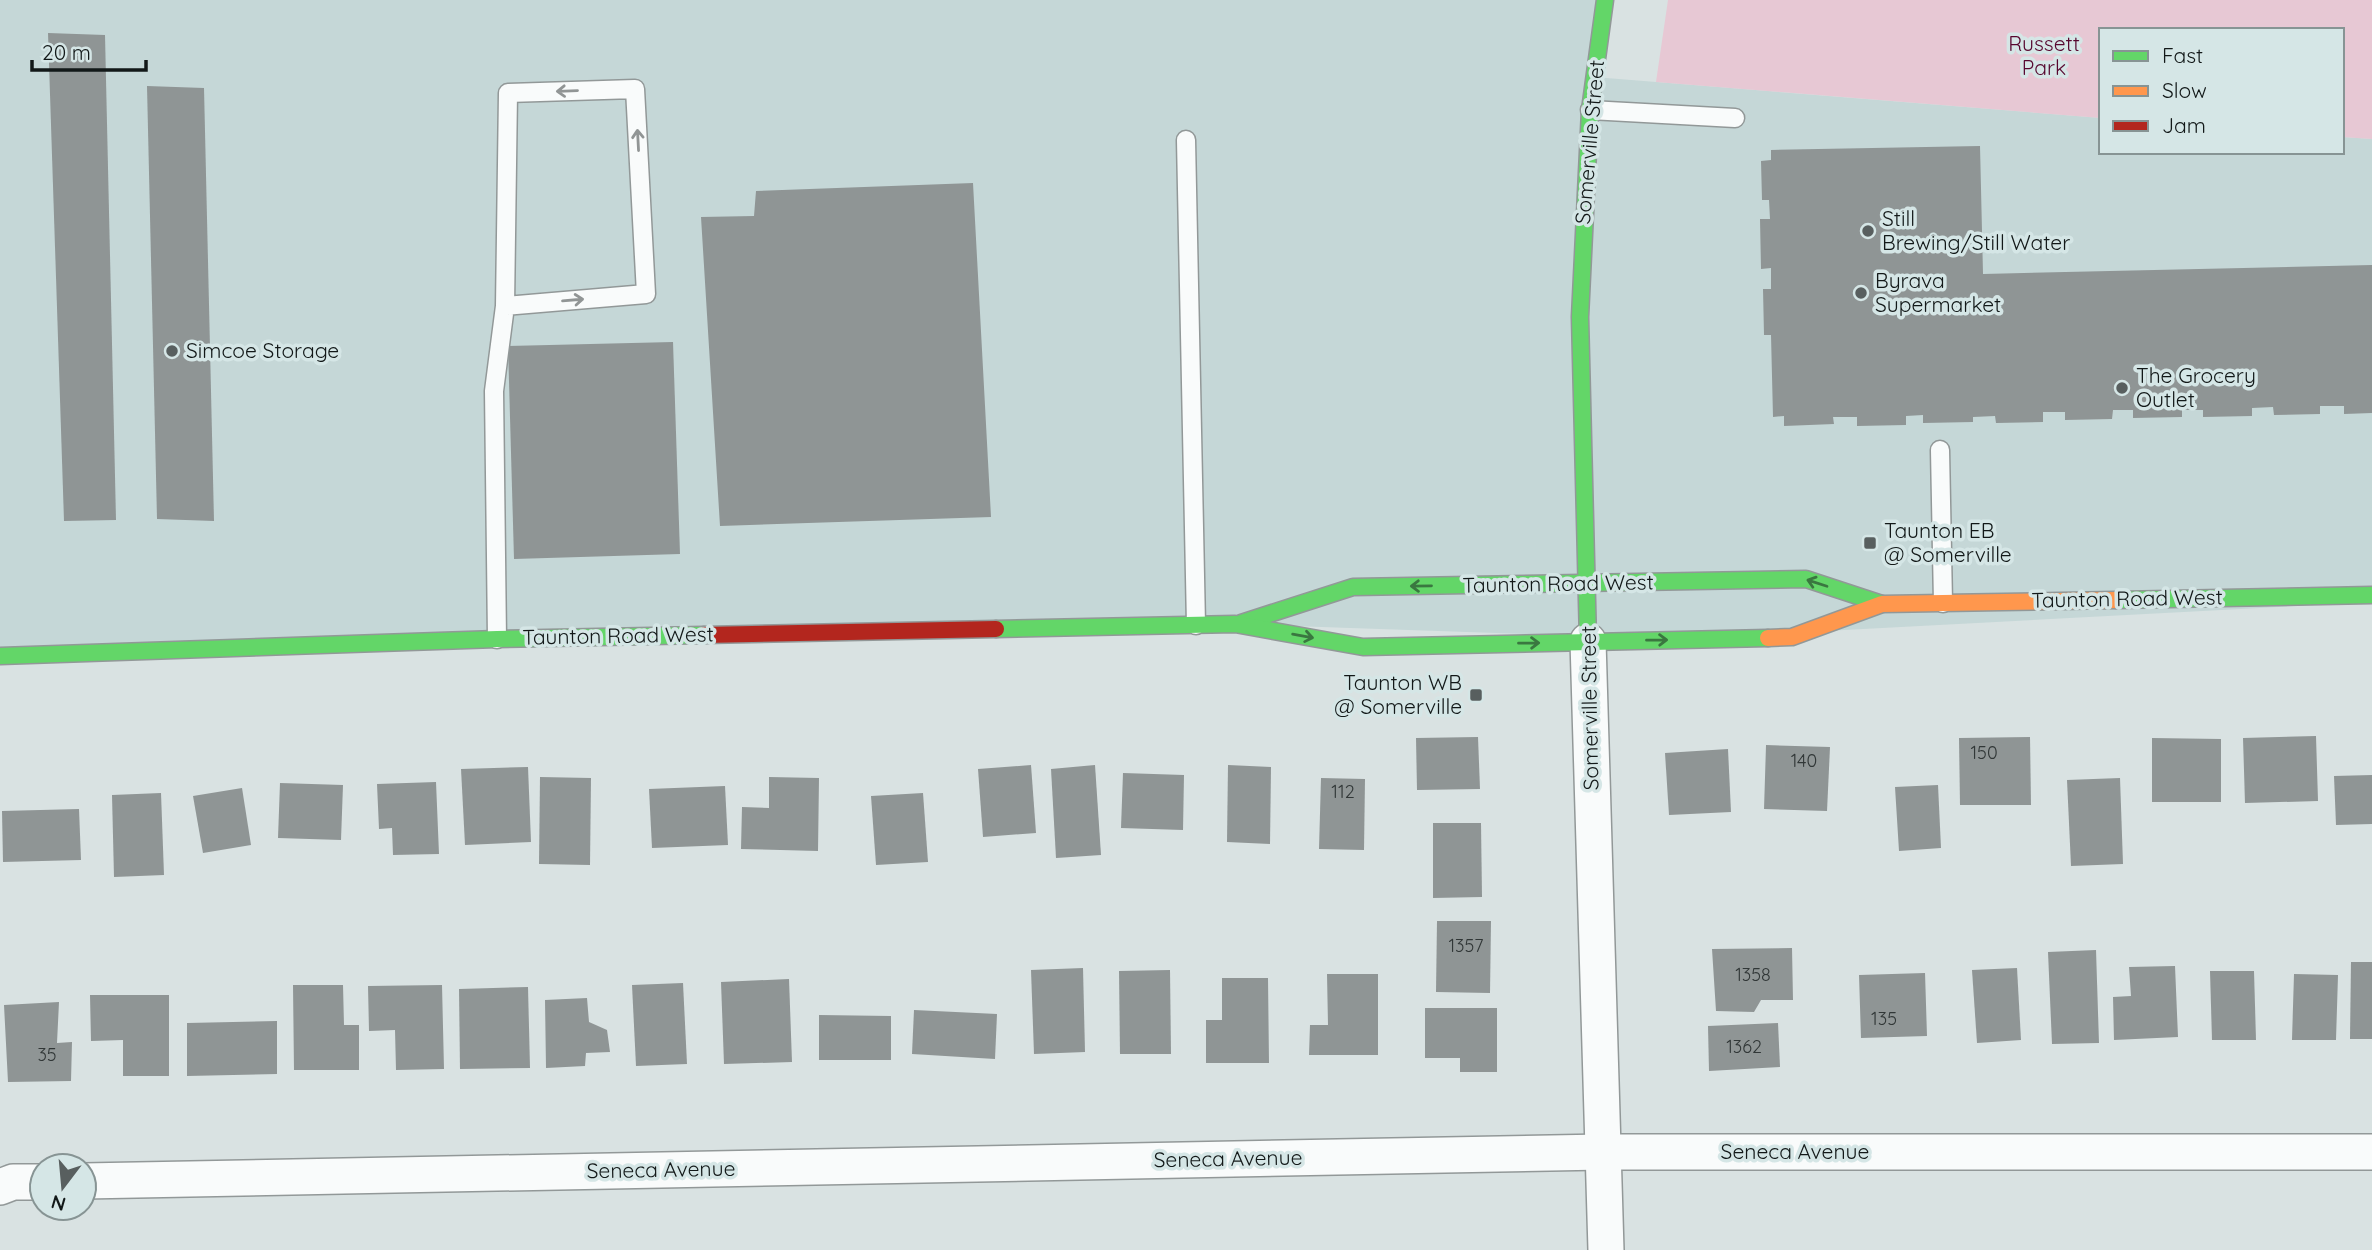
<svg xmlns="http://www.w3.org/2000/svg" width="2372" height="1250" font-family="Quicksand,sans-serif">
<rect width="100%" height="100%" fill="#d9e2e2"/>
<path fill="#c5d7d7" d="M 0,0 L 1605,0 L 1594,77 L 2101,118 L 2101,152 L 2342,152 L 2342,137 L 2372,139 L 2372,602 L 1677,639 L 1235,624 L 0,656 Z"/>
<path fill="#e7c8d4" d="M 1668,0 L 2372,0 L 2372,139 L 2342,137 L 2342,30 L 2101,30 L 2101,118 L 1656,82 Z"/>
<g fill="#8f9595">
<path d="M 48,33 L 105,35 L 116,520 L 64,521 Z"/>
<path d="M 147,86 L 204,88 L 214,521 L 157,519 Z"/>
<path d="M 1980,146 L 1983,274 L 2372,265 L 2372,413 L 2344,414 L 2344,406 L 2320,406 L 2320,414 L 2274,415 L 2273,407 L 2252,408 L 2252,416 L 2203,417 L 2203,410 L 2182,410 L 2182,417 L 2133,418 L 2133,410 L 2113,410 L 2112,419 L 2065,420 L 2065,412 L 2043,412 L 2043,422 L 1996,423 L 1995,416 L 1973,417 L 1973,422 L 1923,423 L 1923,415 L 1906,416 L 1906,425 L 1857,426 L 1857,417 L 1833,417 L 1834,424 L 1784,426 L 1784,416 L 1773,417 L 1771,335 L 1764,335 L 1763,289 L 1771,289 L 1771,268 L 1761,269 L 1760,219 L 1770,219 L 1769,200 L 1762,200 L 1761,161 L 1771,160 L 1771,150 Z"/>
<path d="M 973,183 L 991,517 L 720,526 L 701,217 L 754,216 L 756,191 Z"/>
<path d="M 673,342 L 680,554 L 514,559 L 508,346 Z"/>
<path d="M 2316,736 L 2318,801 L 2245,803 L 2243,738 Z"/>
<path d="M 1478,737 L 1480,789 L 1417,790 L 1416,738 Z"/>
<path d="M 2030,737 L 2031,805 L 1960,805 L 1959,738 Z"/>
<path d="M 2152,738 L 2221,739 L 2221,802 L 2152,802 Z"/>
<path d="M 1766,745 L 1830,747 L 1827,811 L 1764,809 Z"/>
<path d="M 1728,749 L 1731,812 L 1669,815 L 1665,753 Z"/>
<path d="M 1031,765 L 1036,833 L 983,837 L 978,769 Z"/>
<path d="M 1095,765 L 1101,855 L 1056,858 L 1051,769 Z"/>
<path d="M 1228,765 L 1271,767 L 1270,844 L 1227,842 Z"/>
<path d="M 528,767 L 531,842 L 465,845 L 461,769 Z"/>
<path d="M 1123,773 L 1184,775 L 1183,830 L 1121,828 Z"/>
<path d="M 2372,775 L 2372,824 L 2336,825 L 2334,776 Z"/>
<path d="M 540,777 L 591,778 L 590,865 L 539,864 Z"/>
<path d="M 769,777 L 819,778 L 818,851 L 741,849 L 742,807 L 769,808 Z"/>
<path d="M 1321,778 L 1365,779 L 1364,850 L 1319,849 Z"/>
<path d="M 2120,778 L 2123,864 L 2071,866 L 2067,780 Z"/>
<path d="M 436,782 L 439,854 L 393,855 L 392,828 L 379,829 L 377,784 Z"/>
<path d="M 280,783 L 343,785 L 341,840 L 278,838 Z"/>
<path d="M 1938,785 L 1941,848 L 1899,851 L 1895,787 Z"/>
<path d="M 725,786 L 728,845 L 652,848 L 649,789 Z"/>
<path d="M 242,788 L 251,845 L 203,853 L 193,796 Z"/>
<path d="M 161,793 L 164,875 L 114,877 L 112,795 Z"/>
<path d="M 923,793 L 928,862 L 876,865 L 871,796 Z"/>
<path d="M 79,809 L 81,860 L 3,862 L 2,811 Z"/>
<path d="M 1433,823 L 1481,823 L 1482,897 L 1433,898 Z"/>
<path d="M 1437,921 L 1491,921 L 1490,993 L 1436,992 Z"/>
<path d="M 1792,948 L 1793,1000 L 1761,1000 L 1754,1012 L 1716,1011 L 1712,949 Z"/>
<path d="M 2096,950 L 2099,1043 L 2052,1044 L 2048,952 Z"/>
<path d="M 2351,962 L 2372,962 L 2372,1039 L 2350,1039 Z"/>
<path d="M 2175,966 L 2178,1037 L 2114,1040 L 2113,997 L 2131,996 L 2129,967 Z"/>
<path d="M 1083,968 L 1085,1052 L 1034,1054 L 1031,970 Z"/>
<path d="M 2017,968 L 2021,1040 L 1977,1043 L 1972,970 Z"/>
<path d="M 1170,970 L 1171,1054 L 1120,1054 L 1119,971 Z"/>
<path d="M 2210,971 L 2254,971 L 2256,1040 L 2212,1040 Z"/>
<path d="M 1925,973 L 1927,1036 L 1861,1038 L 1859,975 Z"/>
<path d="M 1327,974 L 1378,974 L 1378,1055 L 1309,1055 L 1310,1025 L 1328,1025 Z"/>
<path d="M 2294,974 L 2338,975 L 2336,1040 L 2292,1040 Z"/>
<path d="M 1222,978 L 1268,978 L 1269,1063 L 1206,1063 L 1206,1020 L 1222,1020 Z"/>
<path d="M 789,979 L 792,1062 L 724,1064 L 721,982 Z"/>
<path d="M 683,983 L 687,1064 L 636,1066 L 632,985 Z"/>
<path d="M 293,985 L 343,985 L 344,1025 L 359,1025 L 359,1070 L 294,1070 Z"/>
<path d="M 442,985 L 444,1069 L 396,1070 L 395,1030 L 369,1031 L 368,986 Z"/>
<path d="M 528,987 L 530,1068 L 460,1069 L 459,989 Z"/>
<path d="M 90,995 L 169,995 L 169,1076 L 123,1076 L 123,1040 L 91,1041 Z"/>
<path d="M 587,998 L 589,1022 L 607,1030 L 610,1052 L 586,1053 L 585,1066 L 546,1068 L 545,1000 Z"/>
<path d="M 59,1002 L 57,1043 L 72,1042 L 71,1081 L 8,1082 L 4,1005 Z"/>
<path d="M 1425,1008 L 1497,1008 L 1497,1072 L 1460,1072 L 1460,1058 L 1425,1058 Z"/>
<path d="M 914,1010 L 997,1014 L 995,1059 L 912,1054 Z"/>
<path d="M 819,1015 L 891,1016 L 891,1060 L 819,1060 Z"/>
<path d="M 277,1021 L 277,1074 L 187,1076 L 187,1023 Z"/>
<path d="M 1778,1023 L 1780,1067 L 1709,1071 L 1708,1026 Z"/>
</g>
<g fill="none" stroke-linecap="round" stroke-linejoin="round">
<defs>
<g id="lane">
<path d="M 1590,110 L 1735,118"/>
<path d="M 1186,140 L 1196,625"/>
<path d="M 1940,450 L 1943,603"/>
<path d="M 497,639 L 494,391 L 505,306 L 508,93 L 635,89 L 646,294 L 505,306"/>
</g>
<g id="street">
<path d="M 1588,641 L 1606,1250"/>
<path d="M 84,1181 L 1603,1152 L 2372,1152"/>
<path d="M 0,1187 L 13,1182 L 42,1182"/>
</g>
<g id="fast">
<path d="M 2116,600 L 2372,595"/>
<path d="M 1241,623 L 1353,587 L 1806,579 L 1882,604"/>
<path d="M 996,629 L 1235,624 L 1363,647 L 1768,638"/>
<path d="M 1588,641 L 1580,317 L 1590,110 L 1605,0"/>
<path d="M 0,656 L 497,639 L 704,635"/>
</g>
<path id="slow" d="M 1768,638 L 1792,637 L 1882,604 L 2116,600"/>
<path id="jam" d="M 704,635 L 996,629"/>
</defs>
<use href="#lane" stroke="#929898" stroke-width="21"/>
<use href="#street" stroke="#929898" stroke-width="38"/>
<use href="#fast" stroke="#929898" stroke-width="19"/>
<use href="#slow" stroke="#929898" stroke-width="19"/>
<use href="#jam" stroke="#929898" stroke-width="19"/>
<use href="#lane" stroke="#f9fbfb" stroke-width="18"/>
<use href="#street" stroke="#f9fbfb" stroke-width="35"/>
<use href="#fast" stroke="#63d668" stroke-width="16"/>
<use href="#slow" stroke="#ff974d" stroke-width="16"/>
<use href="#jam" stroke="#b3261e" stroke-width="16"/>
</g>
<defs><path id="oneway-shaft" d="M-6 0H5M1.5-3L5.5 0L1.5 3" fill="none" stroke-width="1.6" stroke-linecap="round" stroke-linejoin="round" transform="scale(1.75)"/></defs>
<g stroke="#919595">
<use href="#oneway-shaft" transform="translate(567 91) rotate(178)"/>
<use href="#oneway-shaft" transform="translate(638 140) rotate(-93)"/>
<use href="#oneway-shaft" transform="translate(573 300) rotate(-5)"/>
</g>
<g stroke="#3a7740">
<use href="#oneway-shaft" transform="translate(1817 583) rotate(-162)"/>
<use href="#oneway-shaft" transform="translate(1421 586) rotate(179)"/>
<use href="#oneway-shaft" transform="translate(1303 636) rotate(10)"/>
<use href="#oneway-shaft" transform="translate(1657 640) rotate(-1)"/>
<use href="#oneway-shaft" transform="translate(1529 643) rotate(-1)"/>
</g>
<g fill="#585f5f" stroke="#d5e6e6" stroke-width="2.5">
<circle cx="1868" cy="231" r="7"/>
<circle cx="1861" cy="293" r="7"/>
<circle cx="172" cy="351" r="7"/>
<circle cx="2122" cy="388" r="7"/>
<rect x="1863" y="536" width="14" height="14" rx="3.5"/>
<rect x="1469" y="688" width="14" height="14" rx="3.5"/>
</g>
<g text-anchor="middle" stroke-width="7" stroke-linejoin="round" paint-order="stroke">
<g font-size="18" fill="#313737">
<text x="1984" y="759">150</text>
<text x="1804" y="767">140</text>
<text x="1343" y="798">112</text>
<text x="1466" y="952">1357</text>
<text x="1753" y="981">1358</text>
<text x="1884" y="1025">135</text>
<text x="1744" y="1053">1362</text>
<text x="47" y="1061">35</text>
</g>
<g font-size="21" fill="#57072f" stroke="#d5e6e6">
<text x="2044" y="51">Russett<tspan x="2044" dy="24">Park</tspan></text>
</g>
<g font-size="21" fill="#121818" stroke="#d5e6e6">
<text transform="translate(1590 142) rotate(-85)" y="7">Somerville Street</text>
<text transform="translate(1558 584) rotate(-1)" y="7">Taunton Road West</text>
<text transform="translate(2127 599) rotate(-1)" y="7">Taunton Road West</text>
<text transform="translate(618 636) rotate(-1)" y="7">Taunton Road West</text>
<text transform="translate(1590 708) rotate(-91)" y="7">Somerville Street</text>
<text x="1795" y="1159">Seneca Avenue</text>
<text transform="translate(1228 1159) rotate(-1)" y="7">Seneca Avenue</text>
<text transform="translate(661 1170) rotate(-1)" y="7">Seneca Avenue</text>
</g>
<g font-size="21" fill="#121818" stroke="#d5e6e6" text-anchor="start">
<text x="1882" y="226">Still<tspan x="1882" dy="24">Brewing/Still Water</tspan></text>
<text x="1875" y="288">Byrava<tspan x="1875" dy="24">Supermarket</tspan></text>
<text x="186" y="358">Simcoe Storage</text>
<text x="2136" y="383">The Grocery<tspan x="2136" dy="24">Outlet</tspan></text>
<text x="1884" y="538">Taunton EB<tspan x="1884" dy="24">@ Somerville</tspan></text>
<text x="1462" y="690" text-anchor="end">Taunton WB<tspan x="1462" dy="24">@ Somerville</tspan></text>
</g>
</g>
<rect x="2099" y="28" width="245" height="126" fill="#d5e6e6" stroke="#879494" stroke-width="2"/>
<rect x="2113" y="51" width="35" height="10" fill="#63d668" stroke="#879494" stroke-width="2"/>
<text x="2162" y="63" font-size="21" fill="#121818">Fast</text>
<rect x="2113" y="86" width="35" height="10" fill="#ff974d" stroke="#879494" stroke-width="2"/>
<text x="2162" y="98" font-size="21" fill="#121818">Slow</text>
<rect x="2113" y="121" width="35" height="10" fill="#b3261e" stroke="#879494" stroke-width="2"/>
<text x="2162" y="133" font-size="21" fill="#121818">Jam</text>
<g transform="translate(63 1187) rotate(196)"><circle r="33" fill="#d5e6e6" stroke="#879494" stroke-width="2"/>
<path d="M0-5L12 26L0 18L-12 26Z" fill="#585f5f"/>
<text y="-10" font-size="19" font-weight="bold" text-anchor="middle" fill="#121818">N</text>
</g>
<path d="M32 60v10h114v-10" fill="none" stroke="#121818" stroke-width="3.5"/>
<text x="42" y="60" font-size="21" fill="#121818" stroke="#d5e6e6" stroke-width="5" paint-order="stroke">20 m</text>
</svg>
